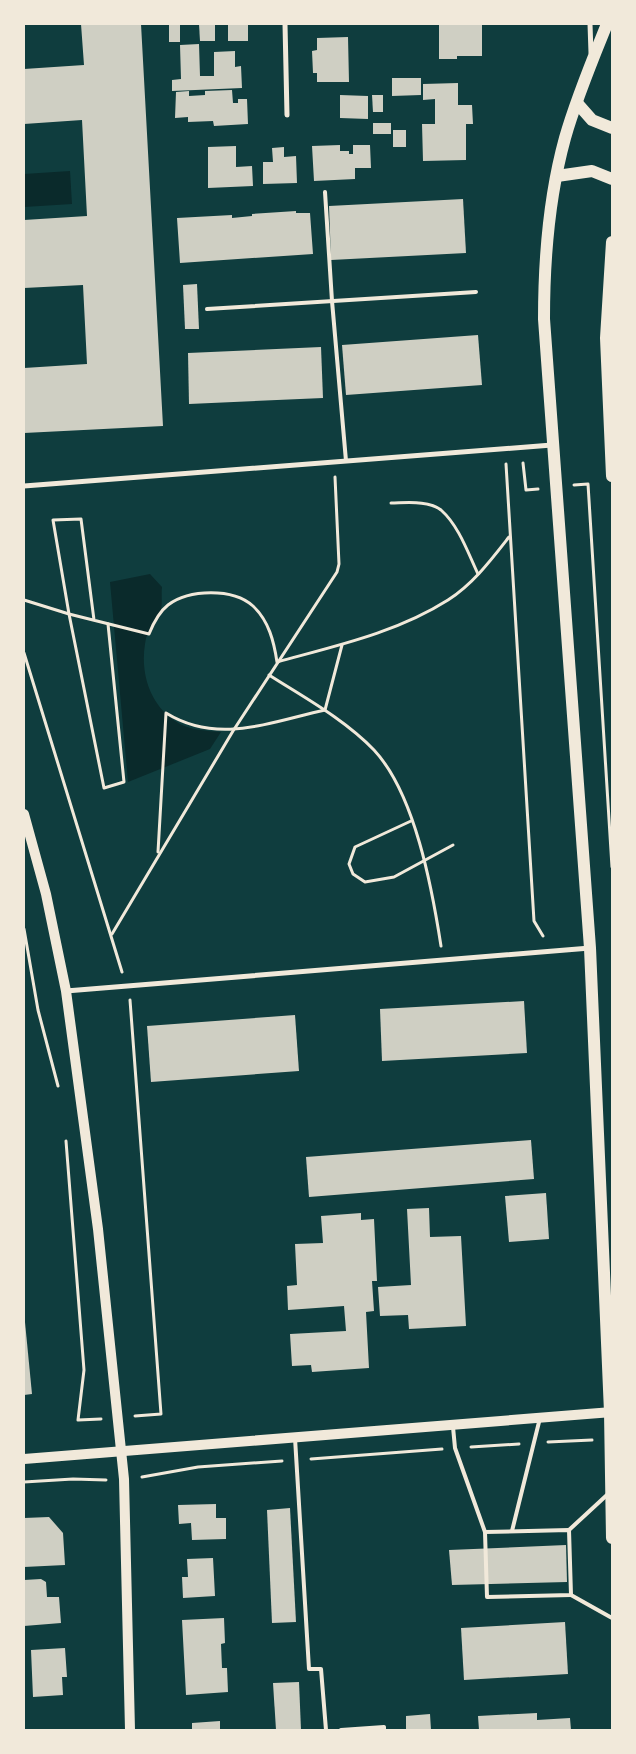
<svg xmlns="http://www.w3.org/2000/svg" width="636" height="1754" font-family="Ubuntu,sans-serif">
<rect width="100%" height="100%" fill="#0f3d3e"/>
<g fill="#0a2a2b">
<path d="M 70,171 L 72,204 L 24,207 L 24,174 Z"/>
<path d="M 150,574 L 162,587 C 161,594 163,607 160,613 C 153,624 147,630 145,644 C 140,675 151,708 180,724 C 192,730 208,731 221,732 L 210,749 L 128,782 L 110,582 Z"/>
</g>
<g fill="#cfcfc3">
<path d="M 81,24 L 141,24 L 163,426 L 24,433 L 24,368 L 87,364 L 83,285 L 24,288 L 24,220 L 87,216 L 82,120 L 24,124 L 24,69 L 84,65 Z"/>
<rect x="169" y="24" width="11" height="18"/>
<path d="M 199,24 L 215,24 L 215,41 L 200,41 Z"/>
<rect x="228" y="24" width="20" height="17"/>
<path d="M 439,24 L 482,24 L 482,56 L 457,56 L 457,59 L 439,59 Z"/>
<path d="M 348,37 L 349,82 L 317,82 L 317,73 L 313,73 L 312,51 L 317,50 L 317,38 Z"/>
<path d="M 199,44 L 200,76 L 214,76 L 214,52 L 235,51 L 235,67 L 241,66 L 242,88 L 172,91 L 172,80 L 181,79 L 180,45 Z"/>
<path d="M 392,78 L 421,78 L 421,95 L 392,96 Z"/>
<path d="M 458,83 L 458,105 L 472,105 L 473,124 L 466,124 L 466,160 L 423,161 L 422,124 L 435,124 L 435,99 L 423,100 L 423,84 Z"/>
<path d="M 232,90 L 233,103 L 238,103 L 238,99 L 247,99 L 248,124 L 214,126 L 213,121 L 188,122 L 188,117 L 175,118 L 176,92 L 189,91 L 189,96 L 205,95 L 205,91 Z"/>
<path d="M 340,95 L 368,96 L 368,119 L 340,118 Z"/>
<path d="M 372,95 L 383,95 L 383,112 L 373,112 Z"/>
<rect x="373" y="123" width="18" height="11"/>
<rect x="393" y="130" width="13" height="17"/>
<path d="M 340,145 L 340,151 L 349,151 L 349,154 L 353,154 L 353,145 L 370,145 L 371,168 L 355,168 L 355,179 L 314,181 L 312,146 Z"/>
<path d="M 236,146 L 236,167 L 252,166 L 253,186 L 208,188 L 208,147 Z"/>
<path d="M 284,147 L 284,157 L 296,156 L 297,183 L 263,184 L 263,162 L 273,162 L 272,148 Z"/>
<path d="M 463,199 L 466,253 L 331,260 L 329,206 Z"/>
<path d="M 296,211 L 296,213 L 310,213 L 313,254 L 180,263 L 177,218 L 232,215 L 232,218 L 252,216 L 252,214 Z"/>
<path d="M 197,284 L 199,329 L 185,329 L 183,285 Z"/>
<path d="M 478,335 L 482,385 L 346,395 L 342,345 Z"/>
<path d="M 321,347 L 323,398 L 189,404 L 188,353 Z"/>
<path d="M 524,1001 L 527,1053 L 382,1061 L 380,1009 Z"/>
<path d="M 295,1015 L 299,1071 L 151,1082 L 147,1026 Z"/>
<path d="M 531,1140 L 534,1179 L 309,1197 L 306,1157 Z"/>
<path d="M 546,1193 L 549,1239 L 509,1242 L 505,1196 Z"/>
<path d="M 429,1208 L 430,1237 L 461,1236 L 466,1326 L 409,1329 L 408,1315 L 380,1316 L 378,1287 L 411,1285 L 407,1209 Z"/>
<path d="M 361,1213 L 361,1220 L 374,1219 L 377,1281 L 372,1281 L 374,1311 L 366,1312 L 369,1368 L 312,1372 L 311,1365 L 292,1366 L 290,1334 L 346,1331 L 344,1306 L 288,1310 L 287,1286 L 297,1285 L 295,1244 L 323,1243 L 321,1216 Z"/>
<path d="M 24,1312 L 32,1394 L 24,1395 Z"/>
<path d="M 216,1504 L 216,1518 L 226,1518 L 226,1539 L 192,1540 L 191,1523 L 179,1524 L 178,1505 Z"/>
<path d="M 290,1508 L 296,1622 L 272,1623 L 267,1510 Z"/>
<path d="M 49,1517 L 63,1533 L 65,1565 L 24,1567 L 24,1518 Z"/>
<path d="M 566,1545 L 567,1582 L 452,1585 L 449,1550 Z"/>
<path d="M 213,1558 L 215,1596 L 183,1598 L 182,1577 L 188,1577 L 187,1559 Z"/>
<path d="M 41,1579 L 46,1582 L 47,1597 L 59,1597 L 61,1623 L 24,1626 L 24,1580 Z"/>
<path d="M 224,1618 L 225,1643 L 221,1644 L 222,1668 L 227,1668 L 228,1692 L 186,1695 L 182,1620 Z"/>
<path d="M 565,1622 L 568,1674 L 464,1680 L 461,1628 Z"/>
<path d="M 65,1648 L 67,1677 L 62,1677 L 63,1695 L 33,1697 L 31,1650 Z"/>
<path d="M 299,1682 L 301,1730 L 276,1730 L 273,1683 Z"/>
<path d="M 537,1713 L 537,1720 L 570,1718 L 571,1730 L 479,1730 L 478,1716 Z"/>
<path d="M 430,1714 L 431,1730 L 406,1730 L 406,1716 Z"/>
<path d="M 220,1721 L 220,1730 L 192,1730 L 192,1723 Z"/>
</g>
<g fill="none" stroke-linecap="round" stroke-linejoin="round">
<g stroke="#f1e9da" stroke-width="3">
<path d="M 523,463 L 526,490 L 538,489"/>
<path d="M 506,464 L 534,921 L 543,936"/>
<path d="M 574,485 L 588,484 L 612,867"/>
<path d="M 391,503 C 405,503 429,500 441,510 C 459,526 468,553 478,574"/>
<path d="M 24,600 L 69,614 L 104,788 L 124,782 L 108,624"/>
<path d="M 94,620 L 81,519 L 53,520 L 69,614 L 149,634 C 153,624 159,612 168,605 C 189,589 233,588 253,606 C 269,621 274,642 277,662 C 335,646 396,633 448,600 C 473,584 491,560 509,537"/>
<path d="M 24,653 L 122,972"/>
<path d="M 269,675 C 305,698 344,719 374,750 C 415,794 432,888 441,946"/>
<path d="M 411,821 L 355,847 L 349,864 L 353,874 L 365,882 L 394,877 L 453,845"/>
<path d="M 158,852 L 166,713 C 218,745 270,722 325,710 L 342,645"/>
<path d="M 24,929 L 38,1010 L 58,1086"/>
<path d="M 112,934 L 233,731 L 337,572 L 339,564 L 335,477"/>
<path d="M 130,1000 L 161,1414 L 135,1416"/>
<path d="M 66,1141 L 84,1370 L 78,1420 L 101,1419"/>
<path d="M 548,1442 L 592,1440"/>
<path d="M 471,1447 L 519,1444"/>
<path d="M 311,1459 L 442,1449"/>
<path d="M 142,1477 L 198,1467 L 282,1461"/>
<path d="M 24,1482 L 73,1479 L 106,1480"/>
</g>
<g stroke="#f1e9da" stroke-width="4">
<path d="M 325,192 L 332,301 L 346,461"/>
<path d="M 207,309 L 476,292"/>
<path d="M 453,1427 L 455,1448 L 485,1532 L 487,1597 L 571,1595 L 569,1530 L 485,1532"/>
<path d="M 295,1438 L 309,1669 L 321,1669 L 326,1730"/>
<path d="M 569,1530 L 608,1494"/>
<path d="M 512,1531 L 540,1418"/>
<path d="M 571,1595 L 612,1618"/>
<path d="M 341,1730 L 384,1727 L 384,1730"/>
</g>
<g stroke="#f1e9da" stroke-width="5">
<path d="M 285,24 L 287,115"/>
<path d="M 590,24 L 591,53"/>
<path d="M 24,486 L 552,445"/>
<path d="M 66,991 L 590,948"/>
</g>
<g stroke="#f1e9da" stroke-width="10">
<path d="M 24,814 L 46,894 L 66,991 L 98,1229 L 124,1479 L 130,1730"/>
<path d="M 24,1459 L 612,1412"/>
</g>
<g stroke="#f1e9da" stroke-width="12">
<path d="M 607,24 C 592,61 576,99 565,138 C 549,196 544,260 544,319 L 590,948 L 610,1412 L 612,1538"/>
<path d="M 577,103 L 592,120 L 612,128"/>
<path d="M 557,176 L 592,171 L 612,179"/>
<path d="M 612,242 L 606,338 L 612,476"/>
</g>
</g>
<rect width="636" height="1754" fill="none" stroke="#f1e9da" stroke-width="50"/>
</svg>
